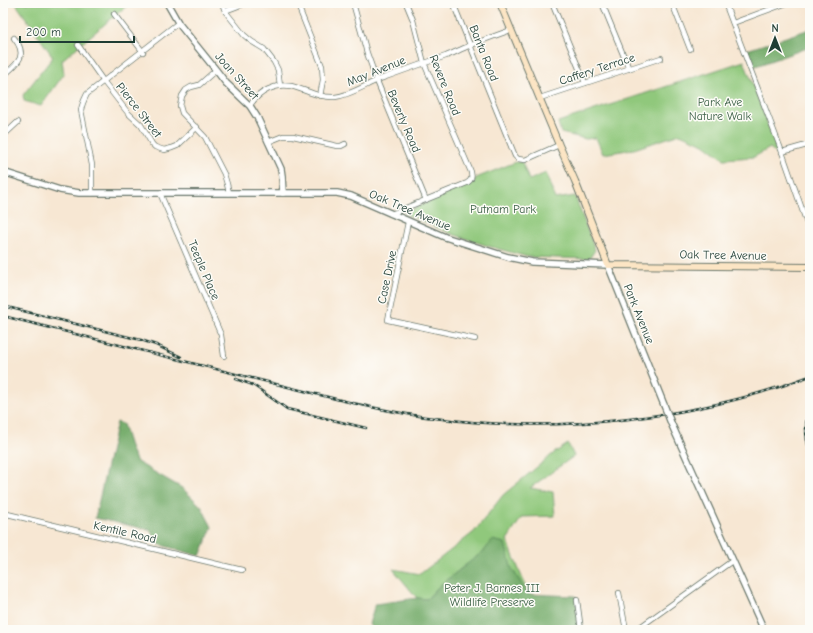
<svg xmlns="http://www.w3.org/2000/svg" width="813" height="633" font-family="'Comic Neue',sans-serif">
<rect width="100%" height="100%" fill="#fdfcf7"/>
<filter id="ink" filterUnits="userSpaceOnUse"><feTurbulence type="fractalNoise" baseFrequency=".025" numOctaves="2"/><feDisplacementMap in="SourceGraphic" scale="8" xChannelSelector="R" yChannelSelector="G"/><feConvolveMatrix kernelMatrix="1 2 1 2 8 2 1 2 1" color-interpolation-filters="sRGB"/></filter>
<filter id="wash" filterUnits="userSpaceOnUse"><feTurbulence type="fractalNoise" baseFrequency=".012" numOctaves="4" result="noise"/><feDisplacementMap in="SourceGraphic" scale="16" xChannelSelector="R" yChannelSelector="G"/><feGaussianBlur stdDeviation="0.9" result="paint"/><feColorMatrix in="noise" values="0 0 0 0 0 0 0 0 0 0 0 0 0 0 0 0 0 1.4 0 .05"/><feComposite in="paint" operator="in"/></filter>
<g filter="url(#wash)">
<rect width="100%" height="100%" fill="#f7e7d3"/>
<g fill="#90c87b" stroke="#588258">
<path d="M 18,3 L 130,3 L 62,60 L 64,74 L 41,106 L 24,101 L 23,95 L 53,57 L 16,4 Z"/>
<path d="M 744,61 L 780,157 L 770,148 L 754,157 L 724,159 L 704,144 L 680,134 L 634,149 L 603,154 L 596,138 L 586,139 L 561,133 L 558,122 Z"/>
<path d="M 516,162 L 522,162 L 529,180 L 546,173 L 555,199 L 575,196 L 595,250 L 589,259 L 528,257 L 488,246 L 452,234 L 403,213 L 472,183 L 476,178 Z"/>
<path d="M 568,444 L 574,456 L 530,488 L 553,492 L 555,516 L 522,517 L 507,540 L 538,617 L 575,615 L 577,630 L 387,630 L 446,609 L 467,564 L 439,586 L 427,599 L 417,598 L 393,569 L 420,574 L 474,532 L 503,495 L 554,453 Z"/>
</g>
<g fill="#74ac6b" stroke="#4a7450">
<path d="M 810,29 L 810,47 L 753,67 L 747,50 Z"/>
<path d="M 117,422 L 123,424 L 131,450 L 137,462 L 182,488 L 201,506 L 212,527 L 200,556 L 158,544 L 150,530 L 95,518 Z"/>
<path d="M 492,540 L 505,543 L 511,567 L 528,594 L 575,596 L 582,626 L 542,630 L 375,630 L 369,624 L 375,604 L 417,598 L 427,599 L 439,586 L 485,550 Z"/>
</g>
</g>
<g filter="url(#ink)">
<g fill="none" stroke-linecap="round" stroke-linejoin="round">
<defs>
<g id="minor">
<path d="M 222,3 L 225,11 L 244,35 L 251,41 L 264,49 L 274,62 L 278,70 L 280,86"/>
<path d="M 297,3 L 322,66 L 323,80 L 320,96"/>
<path d="M 353,3 L 367,53 L 377,81 L 426,200"/>
<path d="M 453,3 L 515,156 L 518,159 L 525,160 L 559,145"/>
<path d="M 552,3 L 585,83"/>
<path d="M 602,3 L 629,69"/>
<path d="M 672,3 L 690,49"/>
<path d="M 725,3 L 782,152 L 810,232"/>
<path d="M 298,5 L 304,3"/>
<path d="M 225,11 L 246,3"/>
<path d="M 114,14 L 143,52"/>
<path d="M 733,23 L 787,3"/>
<path d="M 78,45 L 104,82 L 128,113 L 141,125 L 152,144 L 155,147 L 164,150 L 172,148 L 177,146 L 197,127"/>
<path d="M 216,70 L 199,85 L 191,87 L 186,90 L 182,96 L 180,106 L 182,113 L 205,137 L 224,174 L 227,184 L 229,193"/>
<path d="M 3,76 C 17,64 29,56 14,38"/>
<path d="M 540,98 L 661,58"/>
<path d="M 250,105 C 259,92 275,83 291,86 C 306,90 319,98 335,97 C 351,95 365,85 380,79 C 402,71 424,63 446,56 C 454,53 461,49 469,46 C 483,40 497,35 511,30"/>
<path d="M 3,136 L 18,122"/>
<path d="M 268,142 L 283,136 L 293,136 L 337,146 L 341,146 L 345,144"/>
<path d="M 782,152 L 810,144"/>
<path d="M 92,193 L 92,165 L 81,110 C 82,104 84,100 87,94 L 178,23"/>
<path d="M 160,193 L 221,335 L 224,356"/>
<path d="M 391,214 L 467,183 C 472,180 472,177 471,172 L 424,63 L 413,20 L 406,3"/>
<path d="M 408,222 L 388,320 L 475,339"/>
<path d="M 3,513 L 242,570"/>
<path d="M 619,593 L 626,630"/>
<path d="M 577,600 L 581,630"/>
<path d="M 636,630 L 732,561"/>
</g>
<g id="tertiary">
<path d="M 167,3 L 179,24 L 216,70 L 226,83 L 250,106 L 257,117 L 281,169 L 282,176 L 283,193"/>
<path d="M 3,172 L 60,190 L 79,193 L 337,193 L 351,196 L 445,237 L 508,257 L 532,262 L 608,265 L 664,405"/>
<path d="M 671,423 L 764,630"/>
</g>
<path id="secondary" d="M 500,3 L 559,145 L 575,181 L 608,265 L 810,267"/>
</defs>
<use href="#minor" stroke="#6b786c" stroke-width="6"/>
<use href="#tertiary" stroke="#6b786c" stroke-width="8"/>
<use href="#secondary" stroke="#6b786c" stroke-width="8"/>
<use href="#minor" stroke="#fff" stroke-width="4.5"/>
<use href="#tertiary" stroke="#fff" stroke-width="5.5"/>
<use href="#secondary" stroke="#fce5c4" stroke-width="6"/>
<defs>
<g id="rail">
<path d="M 3,306 L 141,340 L 156,345 L 181,357"/>
<path d="M 3,316 L 336,399 C 369,407 401,414 434,418 C 557,434 695,420 810,376"/>
<path d="M 236,379 L 253,385 L 287,409 L 366,428"/>
<path d="M 810,406 C 804,422 805,437 810,452"/>
</g>
</defs>
<use href="#rail" stroke="#1f3d34" stroke-width="2.5"/>
<use href="#rail" stroke="#fdfcf7" stroke-width="1" stroke-dasharray="3" stroke-linecap="butt"/>
<defs>
<path id="tertiary-bridge" d="M 664,405 L 671,423"/>
</defs>
<use href="#tertiary-bridge" stroke="#6b786c" stroke-width="8" stroke-linecap="butt"/>
<use href="#tertiary-bridge" stroke="#fff" stroke-width="5.5"/>
</g>
</g>
<g text-anchor="middle" stroke-width="3" stroke-linejoin="round" paint-order="stroke">
<g font-size="12" fill="#1f3d34" stroke="#fdfcf7">
<text transform="translate(484 53) rotate(68)" y="4">Banta Road</text>
<text transform="translate(597 69) rotate(-18)" y="4">Caffery Terrace</text>
<text transform="translate(376 71) rotate(-22)" y="4">May Avenue</text>
<text transform="translate(237 76) rotate(48)" y="4">Joan Street</text>
<text transform="translate(445 85) rotate(68)" y="4">Revere Road</text>
<text transform="translate(139 110) rotate(52)" y="4">Pierce Street</text>
<text transform="translate(404 121) rotate(67)" y="4">Beverly Road</text>
<text transform="translate(410 210) rotate(23)" y="4">Oak Tree Avenue</text>
<text transform="translate(723 255) rotate(1)" y="4">Oak Tree Avenue</text>
<text transform="translate(204 270) rotate(67)" y="4">Teeple Place</text>
<text transform="translate(387 277) rotate(-78)" y="4">Case Drive</text>
<text transform="translate(639 314) rotate(68)" y="4">Park Avenue</text>
<text transform="translate(125 532) rotate(13)" y="4">Kentile Road</text>
</g>
<g font-size="12" fill="#3b6046" stroke="#fdfcf7">
<text x="720" y="106">Park Ave<tspan x="720" dy="14">Nature Walk</tspan></text>
<text x="503" y="213">Putnam Park</text>
<text x="492" y="592">Peter J. Barnes III<tspan x="492" dy="14">Wildlife Preserve</tspan></text>
</g>
</g>
<rect width="813" height="633" fill="none" stroke="#fdfcf7" stroke-width="16"/>
<g transform="translate(775 38)" stroke="#fdfcf7" stroke-width="3" paint-order="stroke">
<path d="M0-3L7 15L0 10L-7 15Z" fill="#1f3d34"/>
<text y="-6" font-size="11" font-weight="bold" text-anchor="middle" fill="#1f3d34">N</text>
</g>
<path d="M20 36v6h114v-6" fill="none" stroke="#1f3d34" stroke-width="2"/>
<text x="26" y="36" font-size="12" fill="#1f3d34" stroke="#fdfcf7" stroke-width="3" paint-order="stroke">200 m</text>
</svg>
